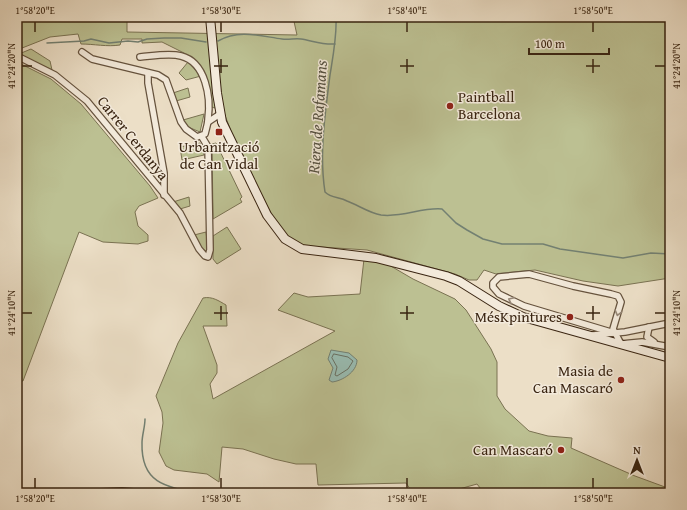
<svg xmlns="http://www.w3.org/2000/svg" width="687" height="510" font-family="'Gentium Book Plus',serif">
<rect width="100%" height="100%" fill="#ecdfc7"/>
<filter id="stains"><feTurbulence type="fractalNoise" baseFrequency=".005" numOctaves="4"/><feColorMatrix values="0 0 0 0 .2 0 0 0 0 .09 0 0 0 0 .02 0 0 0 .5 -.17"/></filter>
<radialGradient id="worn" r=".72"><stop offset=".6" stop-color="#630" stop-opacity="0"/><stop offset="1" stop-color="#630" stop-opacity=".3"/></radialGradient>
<g fill="#bcc092" stroke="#7a7252">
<path d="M 17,17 L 127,17 L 127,32 L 297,35 L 293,17 L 670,17 L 670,278 L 618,286 L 583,281 L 535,270 L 496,274 L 484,270 L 477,280 L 469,280 L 455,274 L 367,250 L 306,246 L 293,240 L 279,228 L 240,155 L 223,110 L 211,107 L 198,64 L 184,53 L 162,42 L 142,43 L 142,39 L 122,39 L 120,45 C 107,47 94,44 81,44 L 78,34 L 50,37 L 17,50 Z"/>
<path d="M 31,49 L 50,61 L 52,70 L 19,54 Z"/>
<path d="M 17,62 L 51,79 L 81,104 L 150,186 L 158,198 L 139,206 L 135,212 L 138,226 L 148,235 L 148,241 L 138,244 L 103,242 L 79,232 L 23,381 L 17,381 Z"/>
<path d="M 188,62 L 201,76 L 186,80 L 179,73 Z"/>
<path d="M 188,88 L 190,97 L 176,101 L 173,93 Z"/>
<path d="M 204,114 L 200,132 L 188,127 L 183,120 Z"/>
<path d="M 200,143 L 204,155 L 182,160 L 180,147 Z"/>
<path d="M 216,143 L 242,197 L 240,199 L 242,202 L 213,219 L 212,144 Z"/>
<path d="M 189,197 L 190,206 L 180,209 L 173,202 Z"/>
<path d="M 227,227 L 241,249 L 217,264 L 213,259 L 213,236 Z"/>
<path d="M 206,232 L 208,249 L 206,251 L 201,248 L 194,235 Z"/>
<path d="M 364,259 L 389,265 L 413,279 L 455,299 L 466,310 L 491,349 L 497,362 L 497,396 L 505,409 L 529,431 L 548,436 L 572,438 L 571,448 L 635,476 L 665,487 L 670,486 L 670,493 L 484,493 L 477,484 L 445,493 L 413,493 L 406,483 L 318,485 L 316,464 L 296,464 L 274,459 L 243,449 L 222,447 L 219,482 L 207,474 L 174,470 L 166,466 L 159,452 L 163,423 L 162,412 L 156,396 L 178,343 L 203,298 C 212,296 219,301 226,305 L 227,326 L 203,326 L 217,365 L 217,373 L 210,384 L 213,399 L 335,331 L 278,310 L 294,293 L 308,297 L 360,294 Z"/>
</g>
<path fill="#99bdb3" stroke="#738072" d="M 331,350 L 349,353 L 357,360 C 357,372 342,381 332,382 L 329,380 L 333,368 L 328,359 Z"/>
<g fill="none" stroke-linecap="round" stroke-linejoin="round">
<path stroke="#697062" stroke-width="1" d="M 334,354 L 348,357 L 353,361 L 348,369 L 337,376 L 335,375 L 337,367 L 332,358 Z"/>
<g stroke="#738072" stroke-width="1.5">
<path d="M 336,17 C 337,36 333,56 330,75 C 325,114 319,154 325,192 C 331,198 339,197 347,201 C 358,205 369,213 381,215 C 402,218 422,207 442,209 L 456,223 L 467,230 L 483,239 L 502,244 L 543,244 L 560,249 L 623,258 L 651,253 L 670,254"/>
<path d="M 218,41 C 239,29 260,36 282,39 C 289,40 295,38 301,39 C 313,41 323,45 335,44"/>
<path d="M 47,43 L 84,41 L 91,39 L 109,43 L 128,41 L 138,42 L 147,39 L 164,38 L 181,38 L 206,42"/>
<path d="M 145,419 C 145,427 142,435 142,443 C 141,483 165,487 199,493"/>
</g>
<defs>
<g id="street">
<path d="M 82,52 L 92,59 L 158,75 L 166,80 L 181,122 L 186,129 L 197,137 L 205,134 C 206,129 208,124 208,119 C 211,98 206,62 181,56 C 169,53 153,56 140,57"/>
<path d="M 17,56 L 55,75 L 87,101 L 180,213 L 199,249 L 205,256 L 208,257 L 210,250 L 208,147 L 202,137"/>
<path d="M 148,73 L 148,83 L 164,173 L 164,195"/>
<path d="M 208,122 L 220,114"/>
<path d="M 649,327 L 647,337 L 654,342"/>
<path d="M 614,333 L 524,306 L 499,294 L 493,287 L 493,283 L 499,277 L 529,274 L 573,286 L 611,294 L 618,296 L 621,302 L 613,329 L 621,344 L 642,342 L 670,347"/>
<path d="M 593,335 L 625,332 L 670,323"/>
<path d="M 80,493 L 122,491 L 145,493"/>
</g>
<path id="secondary" d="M 210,17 L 217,93 L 222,122 L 267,215 L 285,239 L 302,249 L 376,258 L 446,276 L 459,281 L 499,306 L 523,317 L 670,358"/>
</defs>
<use href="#street" stroke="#66533e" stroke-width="8"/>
<use href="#secondary" stroke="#392411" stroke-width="10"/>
<use href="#street" stroke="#f3eadb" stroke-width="5.5"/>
<use href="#secondary" stroke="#f3eadb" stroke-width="8"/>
</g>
<defs><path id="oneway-chevron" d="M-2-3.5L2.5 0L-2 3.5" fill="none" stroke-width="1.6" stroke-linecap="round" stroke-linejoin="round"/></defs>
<g stroke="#968776">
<use href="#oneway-chevron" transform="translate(511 300) rotate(-155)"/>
<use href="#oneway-chevron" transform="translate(618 313) rotate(105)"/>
</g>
<path fill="none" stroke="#392411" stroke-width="1.5" d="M 35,22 L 35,32M 221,22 L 221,32M 407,22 L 407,32M 593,22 L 593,32M 221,59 L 221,73M 407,59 L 407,73M 593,59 L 593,73M 22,66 L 32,66M 214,66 L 228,66M 400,66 L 414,66M 586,66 L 600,66M 655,66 L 665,66M 221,306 L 221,320M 407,306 L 407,320M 593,306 L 593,320M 22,313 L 32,313M 214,313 L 228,313M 400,313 L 414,313M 586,313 L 600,313M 655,313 L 665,313M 35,478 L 35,488M 221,478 L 221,488M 407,478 L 407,488M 593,478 L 593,488"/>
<g fill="#8f2418" stroke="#f3eadb" stroke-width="1.5">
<circle cx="450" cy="106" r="4"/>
<rect x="215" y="128" width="8" height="8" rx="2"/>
<circle cx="570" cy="317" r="4"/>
<circle cx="621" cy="380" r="4"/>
<circle cx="561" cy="450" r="4"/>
</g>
<g text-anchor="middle" stroke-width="3" stroke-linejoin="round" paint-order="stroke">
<g font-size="15" fill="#392411" stroke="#f3eadb" text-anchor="end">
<text x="458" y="102" text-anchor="start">Paintball<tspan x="458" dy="17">Barcelona</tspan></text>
<text x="219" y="152" text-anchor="middle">Urbanització<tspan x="219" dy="17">de Can Vidal</tspan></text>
<text x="562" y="322">MésKpintures</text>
<text x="613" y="376">Masia de<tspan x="613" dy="17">Can Mascaró</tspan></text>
<text x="553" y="455">Can Mascaró</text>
</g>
<g font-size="15" fill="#392411" stroke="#f3eadb">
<text transform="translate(133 138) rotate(51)" y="5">Carrer Cerdanya</text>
</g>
<g font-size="16" font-style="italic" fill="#565242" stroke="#f3eadb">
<text transform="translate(317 117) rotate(-86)" y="6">Riera de Rafamans</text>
</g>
</g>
<rect width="687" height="510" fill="none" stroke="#ecdfc7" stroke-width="44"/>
<g transform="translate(637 460)" stroke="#f3eadb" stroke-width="3" paint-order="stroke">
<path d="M0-3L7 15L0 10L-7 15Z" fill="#392411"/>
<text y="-6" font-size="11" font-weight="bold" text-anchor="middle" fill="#392411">N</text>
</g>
<path d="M529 48v6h80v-6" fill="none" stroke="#392411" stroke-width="2"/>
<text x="535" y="48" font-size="12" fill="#392411" stroke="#f3eadb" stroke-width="3" paint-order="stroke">100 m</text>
<rect x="22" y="22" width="643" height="466" fill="none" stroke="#392411" stroke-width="1.5"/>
<g font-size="10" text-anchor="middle" fill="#392411">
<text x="35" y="14">1°58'20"E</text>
<text x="221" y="14">1°58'30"E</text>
<text x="407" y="14">1°58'40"E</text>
<text x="593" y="14">1°58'50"E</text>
<text transform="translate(11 66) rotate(-90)" y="4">41°24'20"N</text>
<text transform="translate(676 66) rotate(-90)" y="4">41°24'20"N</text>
<text transform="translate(11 313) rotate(-90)" y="4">41°24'10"N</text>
<text transform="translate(676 313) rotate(-90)" y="4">41°24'10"N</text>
<text x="35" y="502">1°58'20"E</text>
<text x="221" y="502">1°58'30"E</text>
<text x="407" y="502">1°58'40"E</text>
<text x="593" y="502">1°58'50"E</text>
</g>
<rect width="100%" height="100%" filter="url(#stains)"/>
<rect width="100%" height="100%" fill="url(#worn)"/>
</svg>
